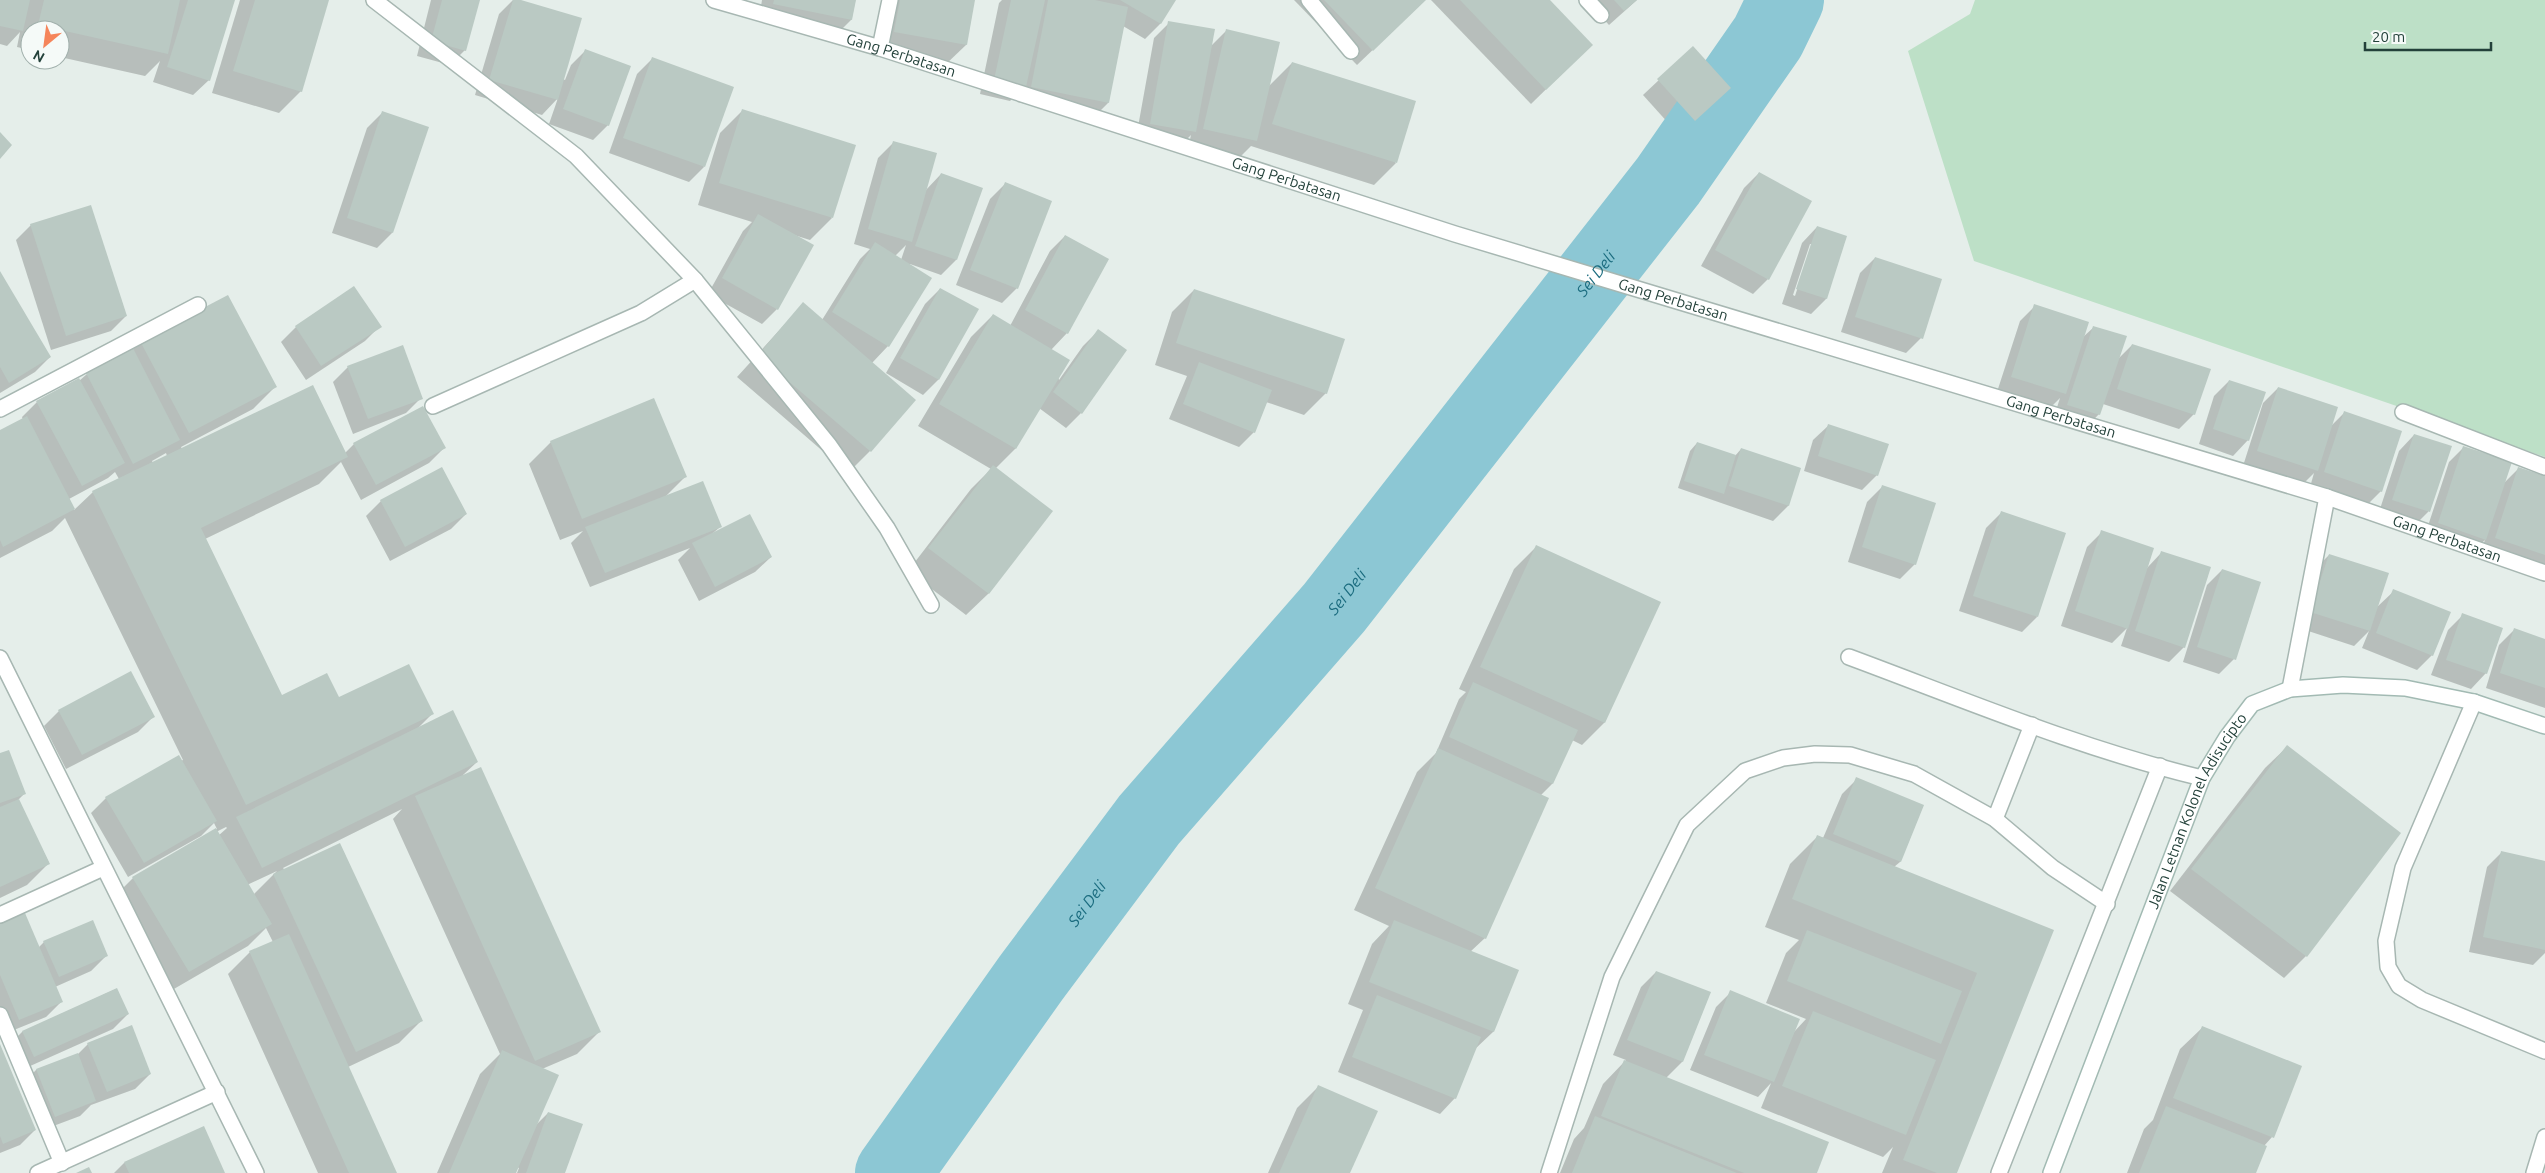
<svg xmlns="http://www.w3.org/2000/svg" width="2545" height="1173" font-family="Ubuntu,sans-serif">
<rect width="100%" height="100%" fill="#e5eeea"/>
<path fill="#bde0c7" d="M 1975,0 L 2545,0 L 2545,457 L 1974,261 L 1908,51 L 1970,14 Z"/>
<g fill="#0003" fill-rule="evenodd">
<path d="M 0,0 L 233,0 L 209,80 L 193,95 L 153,82 L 160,61 L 145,76 L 60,57 L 60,30 L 30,30 L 30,50 L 17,47 L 20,32 L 7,46 L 0,44 Z"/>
<path d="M 240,0 L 328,0 L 301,91 L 279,113 L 212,93 Z"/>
<path d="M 431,0 L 478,0 L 465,50 L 450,65 L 417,56 Z"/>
<path d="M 513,0 L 516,0 L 563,79 L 565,80 L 571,65 L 586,50 L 608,125 L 593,140 L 549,124 L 558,98 L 542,115 L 475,95 L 499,14 Z"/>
<path d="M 762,0 L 855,0 L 851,20 L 836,35 L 759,19 Z"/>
<path d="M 882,0 L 974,0 L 966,45 L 944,66 L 873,54 Z"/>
<path d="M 1002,0 L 1174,0 L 1160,24 L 1145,39 L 1123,26 L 1108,103 L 1093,118 L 1017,102 L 1019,92 L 1010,101 L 980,94 L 999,3 Z"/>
<path d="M 1294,0 L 1425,0 L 1357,65 Z"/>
<path d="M 1431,0 L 1548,0 L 1576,60 L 1531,104 Z"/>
<path d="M 1586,0 L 1637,0 L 1609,25 Z"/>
<path d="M 1169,23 L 1210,47 L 1226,31 L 1268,87 L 1292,63 L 1396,163 L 1374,185 L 1251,146 L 1241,156 L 1189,144 L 1191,135 L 1180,146 L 1136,138 L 1154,38 Z"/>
<path d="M 1693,48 L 1730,88 L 1679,135 L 1643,95 Z"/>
<path d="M 652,59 L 704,167 L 689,182 L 609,153 L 637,74 Z"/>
<path d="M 742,111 L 832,218 L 810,240 L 794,235 L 812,246 L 777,309 L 762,324 L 708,294 L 743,231 L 752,222 L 698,205 L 720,133 Z"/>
<path d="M 382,113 L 392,233 L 377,248 L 332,233 L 367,128 Z"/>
<path d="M 893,143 L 925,191 L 941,174 L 981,188 L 956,260 L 941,275 L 910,264 L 888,346 L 872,363 L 870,451 L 848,473 L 737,377 L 803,304 L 822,320 L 860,259 L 870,249 L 854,244 L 878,158 ZM 906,245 L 901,260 L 895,256 Z"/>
<path d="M 1759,173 L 1768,279 L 1753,294 L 1701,266 L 1744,188 Z"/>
<path d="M 1005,184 L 1017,288 L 1002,303 L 956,285 L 990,199 Z"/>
<path d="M 31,225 L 126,316 L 111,331 L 51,350 L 16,240 Z"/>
<path d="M 1817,227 L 1846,237 L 1826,299 L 1811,314 L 1782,304 L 1802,243 ZM 1810,244 L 1812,244 L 1795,296 L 1793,295 Z"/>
<path d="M 1065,236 L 1067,333 L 1051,350 L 1059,380 L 1083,346 L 1098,331 L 1081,413 L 1066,428 L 1039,408 L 1015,449 L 995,469 L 1051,512 L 988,594 L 966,615 L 908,571 L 971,489 L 991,469 L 918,426 L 971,337 L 993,315 L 1010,326 L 1050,251 Z"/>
<path d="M 1875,258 L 1921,338 L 1906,353 L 1841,332 L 1860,273 Z"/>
<path d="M 0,274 L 50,357 L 35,372 L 0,393 Z"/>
<path d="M 940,289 L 977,310 L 938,380 L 923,395 L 886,373 L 925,304 Z"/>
<path d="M 1194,290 L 1326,393 L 1304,415 L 1266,402 L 1254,432 L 1239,447 L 1169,419 L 1187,376 L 1155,365 L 1172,312 Z"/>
<path d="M 2035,306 L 2082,338 L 2094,327 L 2117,360 L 2132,345 L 2194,414 L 2179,429 L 2103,404 L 2099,414 L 2084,430 L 2053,420 L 2060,398 L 2049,409 L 1997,392 L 2020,321 Z"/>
<path d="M 380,326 L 365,341 L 306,380 L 281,342 L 296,327 Z"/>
<path d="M 141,342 L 275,387 L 253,409 L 181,447 L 182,449 L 345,453 L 354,444 L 444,448 L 429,463 L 361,500 L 341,462 L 319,484 L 205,539 L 282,697 L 338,699 L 432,714 L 418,728 L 477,762 L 463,775 L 599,1032 L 577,1054 L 542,1069 L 535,1126 L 548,1113 L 564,1173 L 517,1173 L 519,1168 L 517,1167 L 515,1173 L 437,1173 L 480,1074 L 500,1054 L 393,819 L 402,809 L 283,868 L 421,1021 L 399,1043 L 348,1067 L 396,1173 L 318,1173 L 228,974 L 250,952 L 273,942 L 266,928 L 248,946 L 167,993 L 111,900 L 133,878 L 217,829 L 214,823 L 201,836 L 128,877 L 91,813 L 106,798 L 183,760 L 65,518 L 52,531 L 0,558 L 0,431 L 23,420 L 22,417 L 37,402 L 79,381 L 87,374 L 132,350 ZM 166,453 L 167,456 L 153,463 L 152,461 ZM 115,472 L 119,479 L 93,492 L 74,510 L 69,499 L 108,478 ZM 226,827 L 227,828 L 218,836 L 216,832 ZM 277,871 L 253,895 L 247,885 Z"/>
<path d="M 348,367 L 421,398 L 406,413 L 353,434 L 333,382 Z"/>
<path d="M 2229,381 L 2248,440 L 2233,456 L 2199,444 L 2214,396 Z"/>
<path d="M 2278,388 L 2331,426 L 2344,413 L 2381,491 L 2366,506 L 2310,487 L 2314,473 L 2302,485 L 2243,466 L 2263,403 Z"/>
<path d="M 1829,425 L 1877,475 L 1862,490 L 1804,471 L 1813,440 Z"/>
<path d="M 2414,435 L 2450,447 L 2428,512 L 2413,527 L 2378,515 L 2399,451 Z"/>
<path d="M 551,442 L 685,477 L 665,497 L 720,527 L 713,533 L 771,557 L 755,572 L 699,601 L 678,560 L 690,548 L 590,587 L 571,543 L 583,531 L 560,540 L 529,464 Z"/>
<path d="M 1697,443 L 1735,456 L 1741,449 L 1800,469 L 1788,506 L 1773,521 L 1678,488 L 1690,451 Z"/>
<path d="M 2464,447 L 2504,483 L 2518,469 L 2545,477 L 2545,574 L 2480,553 L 2485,540 L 2470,554 L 2424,538 L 2449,462 Z"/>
<path d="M 1882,487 L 1915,564 L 1900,579 L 1848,562 L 1867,502 Z"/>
<path d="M 381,501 L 466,514 L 451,529 L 390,561 L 366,516 Z"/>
<path d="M 2001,513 L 2037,617 L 2022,632 L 1959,611 L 1986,528 Z"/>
<path d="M 2102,532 L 2147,568 L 2162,552 L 2184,647 L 2169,662 L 2121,646 L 2127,628 L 2112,643 L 2061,626 L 2087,547 Z"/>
<path d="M 1536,547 L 1659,602 L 1604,723 L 1582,745 L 1572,740 L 1552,784 L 1540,796 L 1485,938 L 1470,952 L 1517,971 L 1493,1032 L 1474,1050 L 1455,1098 L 1440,1114 L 1338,1072 L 1363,1010 L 1348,1004 L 1372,944 L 1389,926 L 1354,910 L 1417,772 L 1436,753 L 1459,699 L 1466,692 L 1459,689 L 1514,569 Z"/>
<path d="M 2329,555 L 2376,608 L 2394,591 L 2432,655 L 2417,670 L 2362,648 L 2369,631 L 2354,646 L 2296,627 L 2314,570 Z"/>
<path d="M 2222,570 L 2234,659 L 2219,674 L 2183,662 L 2207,585 Z"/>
<path d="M 2463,615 L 2486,673 L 2471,689 L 2431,675 L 2448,630 Z"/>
<path d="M 2514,630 L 2545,640 L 2545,708 L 2486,688 L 2499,645 Z"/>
<path d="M 59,711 L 153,717 L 138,732 L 66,769 L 44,726 Z"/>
<path d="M 2287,747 L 2306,956 L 2284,978 L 2170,891 L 2265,768 Z"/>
<path d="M 0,754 L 24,794 L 18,800 L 49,863 L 27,885 L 0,898 Z"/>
<path d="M 1857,779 L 1923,806 L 1900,862 L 1894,867 L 2052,931 L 1956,1173 L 1882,1173 L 1893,1147 L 1883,1157 L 1761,1108 L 1771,1083 L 1758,1097 L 1690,1070 L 1716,1007 L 1731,992 L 1793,1033 L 1806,1019 L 1766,1003 L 1786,953 L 1799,940 L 1765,927 L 1790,864 L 1818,836 L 1823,838 L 1842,794 Z"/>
<path d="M 2502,852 L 2545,862 L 2545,953 L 2533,965 L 2469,952 L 2487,867 Z"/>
<path d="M 0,925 L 38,948 L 44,942 L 106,956 L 91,971 L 55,987 L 61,1002 L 46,1017 L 4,1034 L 0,1025 Z"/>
<path d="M 1656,972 L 1709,993 L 1682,1062 L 1666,1078 L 1815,1173 L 1560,1173 L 1574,1139 L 1584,1128 L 1603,1084 L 1626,1060 L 1613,1055 L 1641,987 Z"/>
<path d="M 116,989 L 128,1014 L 113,1029 L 19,1071 L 7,1047 L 22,1032 Z"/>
<path d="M 2202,1028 L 2272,1137 L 2264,1146 L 2254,1173 L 2127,1173 L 2144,1129 L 2153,1120 L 2180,1049 Z"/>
<path d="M 88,1044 L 150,1074 L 135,1089 L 91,1105 L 80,1116 L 40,1131 L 21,1085 L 36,1070 L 78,1054 Z"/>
<path d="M 0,1048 L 35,1130 L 20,1145 L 0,1153 Z"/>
<path d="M 1319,1086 L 1349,1173 L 1268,1173 L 1297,1108 Z"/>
<path d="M 124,1163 L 224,1173 L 114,1173 Z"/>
</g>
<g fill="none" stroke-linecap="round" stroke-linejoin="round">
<path stroke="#8cc7d4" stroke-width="76" id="s1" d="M 893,1173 L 1031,978 L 1149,820 L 1334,608 L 1668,181 L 1768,37 L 1786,0"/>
</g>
<g fill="#bac9c3">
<path d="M 0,0 L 30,0 L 23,31 L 0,26 Z"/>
<path d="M 44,0 L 180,0 L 168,54 L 38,25 Z"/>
<path d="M 188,0 L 235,0 L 210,81 L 167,67 Z"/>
<path d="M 255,0 L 329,0 L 302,92 L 233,71 Z"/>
<path d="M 442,0 L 480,0 L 466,51 L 431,41 Z"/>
<path d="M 513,0 L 521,0 L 582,18 L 558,100 L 489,80 Z"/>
<path d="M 774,0 L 856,0 L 852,20 L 773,4 Z"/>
<path d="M 900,0 L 975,0 L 967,45 L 894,32 Z"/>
<path d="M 1011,0 L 1045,0 L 1026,87 L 994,80 Z"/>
<path d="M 1048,0 L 1095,0 L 1128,7 L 1109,103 L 1031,87 Z"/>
<path d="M 1120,0 L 1176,0 L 1161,24 Z"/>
<path d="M 1324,0 L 1426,0 L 1373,51 Z"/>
<path d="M 1460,0 L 1550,0 L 1593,45 L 1546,90 Z"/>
<path d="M 1614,0 L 1637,0 L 1624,11 Z"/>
<path d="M 1168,21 L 1215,29 L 1196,132 L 1150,124 Z"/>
<path d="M 1226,29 L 1280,42 L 1257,141 L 1203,129 Z"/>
<path d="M 1693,46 L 1731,88 L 1695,121 L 1657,79 Z"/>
<path d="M 585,49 L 631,66 L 609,126 L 563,109 Z"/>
<path d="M 652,57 L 734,87 L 705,167 L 623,138 Z"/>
<path d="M 1292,62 L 1416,101 L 1397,163 L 1272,124 Z"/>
<path d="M 742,109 L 856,145 L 833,218 L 719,183 Z"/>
<path d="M 382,111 L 429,127 L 393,233 L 347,218 Z"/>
<path d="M 0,132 L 12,145 L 0,159 Z"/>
<path d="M 893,141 L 937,153 L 912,242 L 868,229 Z"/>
<path d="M 1759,172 L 1812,201 L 1769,280 L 1715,250 Z"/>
<path d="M 941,173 L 983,188 L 957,260 L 915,246 Z"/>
<path d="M 1005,182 L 1052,201 L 1018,289 L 970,270 Z"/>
<path d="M 91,205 L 127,316 L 66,336 L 30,224 Z"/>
<path d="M 758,214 L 814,245 L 778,310 L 722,278 Z"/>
<path d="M 1817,226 L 1847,236 L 1827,299 L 1796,289 Z"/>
<path d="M 1065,235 L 1109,259 L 1068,334 L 1025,310 Z"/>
<path d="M 875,242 L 932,278 L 889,347 L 832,312 Z"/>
<path d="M 1875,257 L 1942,279 L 1923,339 L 1855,317 Z"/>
<path d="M 0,271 L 51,357 L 9,383 L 0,367 Z"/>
<path d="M 354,286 L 382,327 L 321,366 L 295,326 Z"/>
<path d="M 940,288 L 979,309 L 939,380 L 900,358 Z"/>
<path d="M 1194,289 L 1345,339 L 1327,394 L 1176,343 Z"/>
<path d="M 228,295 L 277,387 L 189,433 L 140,341 Z"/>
<path d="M 803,302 L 916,400 L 871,452 L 758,355 Z"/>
<path d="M 2034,304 L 2089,322 L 2066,394 L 2011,377 Z"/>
<path d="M 993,314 L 1070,360 L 1016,449 L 939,404 Z"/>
<path d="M 2093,326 L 2127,336 L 2100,415 L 2067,405 Z"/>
<path d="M 1098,329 L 1127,350 L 1082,414 L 1053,392 Z"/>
<path d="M 2132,344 L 2211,369 L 2195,415 L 2117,389 Z"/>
<path d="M 403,345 L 423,399 L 368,419 L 347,366 Z"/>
<path d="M 133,348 L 180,440 L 133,464 L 86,373 Z"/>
<path d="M 1199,362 L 1272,390 L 1255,433 L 1183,404 Z"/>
<path d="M 79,378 L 125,463 L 82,486 L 36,401 Z"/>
<path d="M 2229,380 L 2266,392 L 2249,441 L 2213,429 Z"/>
<path d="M 313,385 L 348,457 L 201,528 L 282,695 L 327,673 L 339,697 L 409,664 L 434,714 L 246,805 L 92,491 Z"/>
<path d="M 2278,387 L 2338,407 L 2318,471 L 2257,451 Z"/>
<path d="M 654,398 L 687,477 L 582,519 L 550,441 Z"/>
<path d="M 423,406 L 446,448 L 376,485 L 353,443 Z"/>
<path d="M 2344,411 L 2402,431 L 2382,492 L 2324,472 Z"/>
<path d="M 27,416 L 75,509 L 3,547 L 0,540 L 0,430 Z"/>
<path d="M 1828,424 L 1889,444 L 1878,476 L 1818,456 Z"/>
<path d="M 2414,434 L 2452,446 L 2430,512 L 2392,500 Z"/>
<path d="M 1697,442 L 1736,455 L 1724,494 L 1684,481 Z"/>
<path d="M 2463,446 L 2512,462 L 2486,540 L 2438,523 Z"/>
<path d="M 1741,448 L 1801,468 L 1789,506 L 1729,486 Z"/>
<path d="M 993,465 L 1053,511 L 989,594 L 928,548 Z"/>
<path d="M 442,467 L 467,514 L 405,547 L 380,500 Z"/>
<path d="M 2518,467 L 2545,476 L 2545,555 L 2495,538 Z"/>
<path d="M 703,481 L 722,527 L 605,573 L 585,527 Z"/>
<path d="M 1882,485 L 1936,503 L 1916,565 L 1862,547 Z"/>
<path d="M 2001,511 L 2066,533 L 2038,617 L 1973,596 Z"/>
<path d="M 750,514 L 772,557 L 715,587 L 692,543 Z"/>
<path d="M 2101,530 L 2154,548 L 2128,629 L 2075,611 Z"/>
<path d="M 1536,545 L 1661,602 L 1605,723 L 1480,667 Z"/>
<path d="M 2161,551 L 2211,567 L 2185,648 L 2135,631 Z"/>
<path d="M 2329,554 L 2389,573 L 2370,631 L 2310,612 Z"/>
<path d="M 2222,569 L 2261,582 L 2236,660 L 2197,647 Z"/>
<path d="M 2393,589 L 2451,612 L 2433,656 L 2376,633 Z"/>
<path d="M 2462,613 L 2503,628 L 2487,674 L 2446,660 Z"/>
<path d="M 2514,628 L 2545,639 L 2545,688 L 2500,673 Z"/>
<path d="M 131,671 L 155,717 L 82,755 L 58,710 Z"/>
<path d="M 1473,682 L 1578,730 L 1553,784 L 1449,737 Z"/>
<path d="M 453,710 L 478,762 L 262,868 L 236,817 Z"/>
<path d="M 2287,745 L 2401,833 L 2307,957 L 2191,869 Z"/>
<path d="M 1438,748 L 1549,798 L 1486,939 L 1375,888 Z"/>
<path d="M 9,750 L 26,794 L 0,803 L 0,753 Z"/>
<path d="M 179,755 L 217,821 L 144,863 L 105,797 Z"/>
<path d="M 481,767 L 601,1032 L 535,1061 L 415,796 Z"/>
<path d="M 1856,777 L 1924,805 L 1901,862 L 1833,834 Z"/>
<path d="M 19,799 L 50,864 L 0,887 L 0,807 Z"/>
<path d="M 216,828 L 272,924 L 189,972 L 132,877 Z"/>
<path d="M 1817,835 L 2054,930 L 1957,1173 L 1937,1173 L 1903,1160 L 1977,973 L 1792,899 Z"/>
<path d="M 340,843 L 423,1021 L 356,1052 L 273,874 Z"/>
<path d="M 2501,851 L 2545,861 L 2545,950 L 2483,937 Z"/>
<path d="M 25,913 L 63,1002 L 19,1020 L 0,975 L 0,924 Z"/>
<path d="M 93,920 L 108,956 L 59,977 L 43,941 Z"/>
<path d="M 1394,920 L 1519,970 L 1494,1032 L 1369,982 Z"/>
<path d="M 1807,930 L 1962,991 L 1941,1044 L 1787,981 Z"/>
<path d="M 289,934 L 397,1173 L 349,1173 L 249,951 Z"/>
<path d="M 1656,971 L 1711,992 L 1683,1062 L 1627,1040 Z"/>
<path d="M 117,988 L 129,1014 L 34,1057 L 22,1031 Z"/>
<path d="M 1730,990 L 1800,1019 L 1774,1082 L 1704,1055 Z"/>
<path d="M 1377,995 L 1481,1037 L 1456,1099 L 1352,1057 Z"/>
<path d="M 1813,1011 L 1936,1060 L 1906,1135 L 1782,1086 Z"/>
<path d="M 132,1025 L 151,1074 L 107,1092 L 87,1043 Z"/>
<path d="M 2202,1026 L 2302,1066 L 2274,1138 L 2173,1098 Z"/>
<path d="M 0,1044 L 36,1130 L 3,1144 L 0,1136 Z"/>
<path d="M 502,1050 L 559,1075 L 516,1173 L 449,1173 Z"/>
<path d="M 78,1053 L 96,1101 L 55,1117 L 36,1069 Z"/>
<path d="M 1624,1060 L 1829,1142 L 1817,1173 L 1744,1173 L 1601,1116 Z"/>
<path d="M 1318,1085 L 1378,1111 L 1350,1173 L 1279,1173 Z"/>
<path d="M 2166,1106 L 2267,1146 L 2256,1173 L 2139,1173 Z"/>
<path d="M 548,1112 L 583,1124 L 565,1173 L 526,1173 Z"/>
<path d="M 1595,1116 L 1737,1173 L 1572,1173 Z"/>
<path d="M 204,1126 L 225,1173 L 129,1173 L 124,1162 Z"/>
<path d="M 89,1167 L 92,1173 L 76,1173 Z"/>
</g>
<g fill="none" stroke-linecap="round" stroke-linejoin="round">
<defs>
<g id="service">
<path d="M 433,406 L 641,313 L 695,280"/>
<path d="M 1849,657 C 1965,700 2081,749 2202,778"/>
<path d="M 1995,819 L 2032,725"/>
<path d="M 1549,1173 L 1612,977 L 1687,825 L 1745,771 L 1783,758 L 1815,754 L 1850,755 L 1914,774 L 1995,819 L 2053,868 L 2107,904"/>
<path d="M 1999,1173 L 2160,766"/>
</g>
<g id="minor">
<path d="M 374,0 L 576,156 L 695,280 L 829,445 L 887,528 L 931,605"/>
<path id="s2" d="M 714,0 L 880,48 L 1455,234 L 2327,497 L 2545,573"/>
<path d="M 1309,0 L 1351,51"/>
<path d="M 1587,0 L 1601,15"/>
<path d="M 880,48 L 890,0"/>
<path d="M 0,409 L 198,305"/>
<path d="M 2403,412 L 2545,467"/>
<path d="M 0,658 L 256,1173"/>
<path d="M 2290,689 L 2327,497"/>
<path d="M 2474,702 L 2403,868 L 2386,941 L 2388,967 L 2399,986 L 2422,1000 L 2545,1051"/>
<path d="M 0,915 L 103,868"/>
<path d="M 0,1015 L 62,1163"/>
<path d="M 38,1173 L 217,1092"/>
<path d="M 2534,1173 L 2545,1137"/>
</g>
<g id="secondary">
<path id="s3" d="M 2051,1173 L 2202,778 L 2227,737 L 2252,704 L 2290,689 L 2343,685 L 2405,688 L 2474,702 L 2545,726"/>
</g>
</defs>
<use href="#service" stroke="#a7b7b2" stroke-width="18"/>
<use href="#minor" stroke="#a7b7b2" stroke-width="18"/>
<use href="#secondary" stroke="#a2bab3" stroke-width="18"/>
<use href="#service" stroke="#fff" stroke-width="15"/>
<use href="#minor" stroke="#fff" stroke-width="15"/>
<use href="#secondary" stroke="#fff" stroke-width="15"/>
</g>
<g text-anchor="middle" stroke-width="4.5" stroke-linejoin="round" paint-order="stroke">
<g font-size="15" fill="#23413a" stroke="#f5faf8">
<text dy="5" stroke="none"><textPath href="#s2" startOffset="195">Gang Perbatasan</textPath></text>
<text dy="5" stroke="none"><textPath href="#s2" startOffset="600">Gang Perbatasan</textPath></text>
<text dy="5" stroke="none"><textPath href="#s2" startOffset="1005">Gang Perbatasan</textPath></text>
<text dy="5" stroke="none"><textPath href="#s2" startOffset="1410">Gang Perbatasan</textPath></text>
<text dy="5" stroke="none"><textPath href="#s2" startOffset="1815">Gang Perbatasan</textPath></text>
<text dy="5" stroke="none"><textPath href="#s3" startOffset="391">Jalan Letnan Kolonel Adisucipto</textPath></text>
</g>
<g font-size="16" font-style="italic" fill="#1b6c7f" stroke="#f5faf8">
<text dy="6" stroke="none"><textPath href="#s1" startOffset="1142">Sei Deli</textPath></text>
<text dy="6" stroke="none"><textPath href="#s1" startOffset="738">Sei Deli</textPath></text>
<text dy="6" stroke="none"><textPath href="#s1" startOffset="332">Sei Deli</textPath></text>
</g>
</g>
<g transform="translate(45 45) rotate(209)"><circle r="24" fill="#f5faf8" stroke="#a1b0ac"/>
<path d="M0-4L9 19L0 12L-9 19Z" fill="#f5855b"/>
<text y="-8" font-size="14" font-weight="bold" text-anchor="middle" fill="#23413a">N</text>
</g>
<path d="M2365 42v8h126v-8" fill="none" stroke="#23413a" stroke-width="2.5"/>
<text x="2372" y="42" font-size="15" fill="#23413a" stroke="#f5faf8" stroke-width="4" paint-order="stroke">20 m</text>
</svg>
